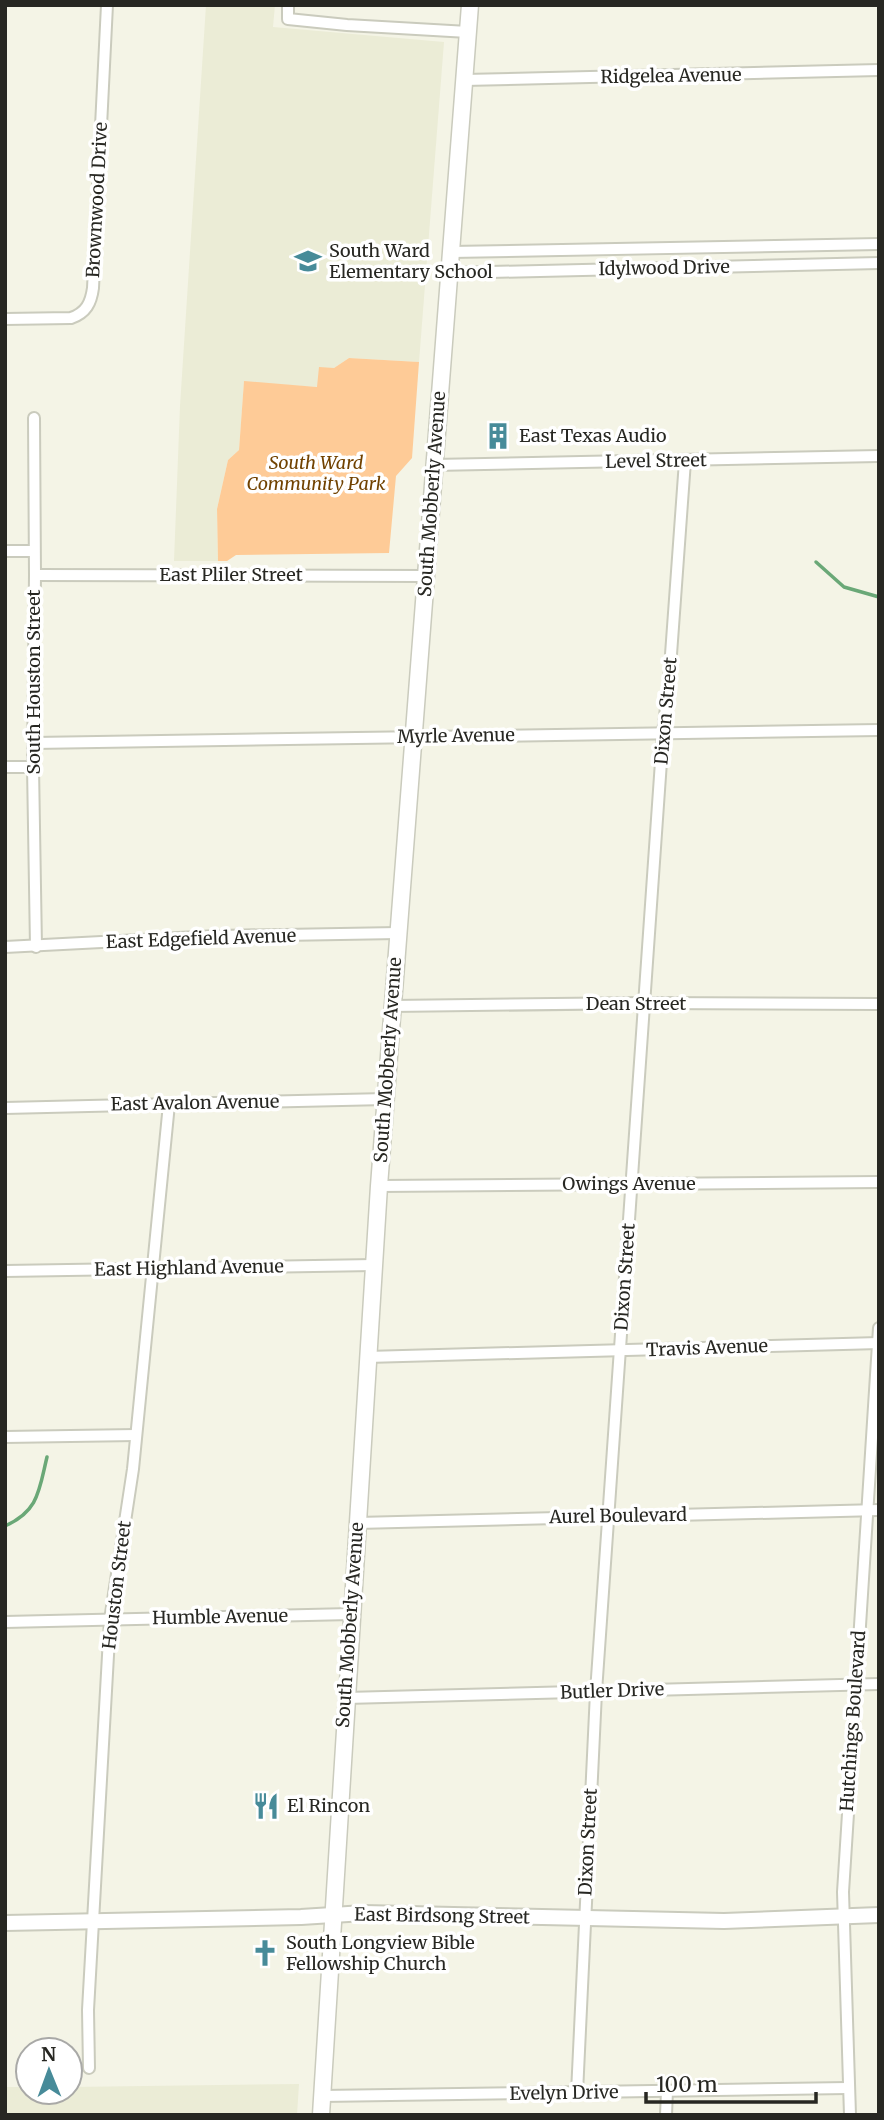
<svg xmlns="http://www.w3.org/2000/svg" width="884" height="2120" font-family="Merriweather,serif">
<rect width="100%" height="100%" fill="#f4f4e6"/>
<g fill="#ebecd6">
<path d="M 206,5 L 275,5 L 273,27 L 444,42 L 419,362 L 349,358 L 334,368 L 318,387 L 244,382 L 239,450 L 228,460 L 217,509 L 218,561 L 174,561 L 180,406 Z"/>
<path d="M 299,2084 L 297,2115 L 7,2115 L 7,2087 L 28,2087 L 28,2092 L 70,2092 L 70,2087 Z"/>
</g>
<path fill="#fecb97" d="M 349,358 L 419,362 L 412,458 L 396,476 L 389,553 L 236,555 L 227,561 L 218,561 L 217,509 L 228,460 L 239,450 L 244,381 L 317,387 L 319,367 L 334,368 Z"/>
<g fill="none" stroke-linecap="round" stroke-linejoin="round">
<g stroke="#6aa877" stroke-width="3.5">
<path d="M 816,562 L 844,587 L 879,597"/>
<path d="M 5,1526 C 39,1511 39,1490 47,1457"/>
</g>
<defs>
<g id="minor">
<path d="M 288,5 L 288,19 L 347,25 L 468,32"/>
<path d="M 464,80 L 879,70"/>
<path d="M 451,252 L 879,244"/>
<path d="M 449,273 L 879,263"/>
<path d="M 5,319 L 71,318 C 86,313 91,303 93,288 L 107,5"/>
<path d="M 34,418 L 35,575 L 33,767 L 36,947"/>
<path d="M 434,465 L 879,456"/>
<path d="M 5,551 L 34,551"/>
<path d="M 35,575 L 426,576"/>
<path d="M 34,743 L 879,730"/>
<path d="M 5,767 L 33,767"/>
<path d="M 5,947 L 217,936 L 398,933"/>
<path d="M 392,1006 L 645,1003 L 879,1004"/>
<path d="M 5,1108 L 386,1099"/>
<path d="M 379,1186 L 879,1182"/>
<path d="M 5,1271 L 374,1265"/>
<path d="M 367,1357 L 879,1343"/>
<path d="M 5,1437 L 136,1435"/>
<path d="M 357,1523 L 879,1510"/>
<path d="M 5,1622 L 351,1614"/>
<path d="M 346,1698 L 879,1684"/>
<path d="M 89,2068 L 88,2010 L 110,1620 L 133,1469 L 169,1104"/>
<path d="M 577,2093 L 596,1692 L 663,733 L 669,682 L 685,461"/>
<path d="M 322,2096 L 848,2088"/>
<path d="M 666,2115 L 667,2091"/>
<path d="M 850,2115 L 843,1892 L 879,1328"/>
</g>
<path id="tertiary" d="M 5,1923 L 301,1917 L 364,1913 L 724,1921 L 879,1915"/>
<path id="secondary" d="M 321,2115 L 379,1186 L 470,5"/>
</defs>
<use href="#minor" stroke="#cacbbd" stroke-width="14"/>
<use href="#tertiary" stroke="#cacbbd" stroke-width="18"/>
<use href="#secondary" stroke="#cacbbd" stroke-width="19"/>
<use href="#minor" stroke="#fff" stroke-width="10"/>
<use href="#tertiary" stroke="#fff" stroke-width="14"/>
<use href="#secondary" stroke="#fff" stroke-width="16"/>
</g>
<defs>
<symbol id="school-bare" viewBox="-9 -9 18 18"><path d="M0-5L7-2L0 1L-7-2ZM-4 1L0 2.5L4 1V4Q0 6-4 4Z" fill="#478b99" stroke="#fff" stroke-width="2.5" paint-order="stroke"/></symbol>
<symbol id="building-bare" viewBox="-9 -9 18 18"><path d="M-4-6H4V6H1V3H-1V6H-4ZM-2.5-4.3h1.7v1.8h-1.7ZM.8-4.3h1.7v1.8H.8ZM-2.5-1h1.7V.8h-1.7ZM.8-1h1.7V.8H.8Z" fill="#478b99" stroke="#fff" stroke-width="2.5" paint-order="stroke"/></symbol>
<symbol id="restaurant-bare" viewBox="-9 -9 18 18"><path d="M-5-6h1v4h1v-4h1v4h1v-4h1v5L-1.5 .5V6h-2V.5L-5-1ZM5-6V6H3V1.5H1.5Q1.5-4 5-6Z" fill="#478b99" stroke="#fff" stroke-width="2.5" paint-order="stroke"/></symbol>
<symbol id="church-bare" viewBox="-9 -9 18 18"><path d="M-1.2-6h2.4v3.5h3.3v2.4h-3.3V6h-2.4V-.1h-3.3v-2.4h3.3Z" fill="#478b99" stroke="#fff" stroke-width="2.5" paint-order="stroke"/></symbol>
</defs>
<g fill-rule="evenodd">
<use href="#school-bare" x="289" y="242" width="38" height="38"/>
<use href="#building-bare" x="479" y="417" width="38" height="38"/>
<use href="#restaurant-bare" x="247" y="1787" width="38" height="38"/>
<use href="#church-bare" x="246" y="1934" width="38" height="38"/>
</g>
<g text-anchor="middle" stroke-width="7" stroke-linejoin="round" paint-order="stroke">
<g font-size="18" fill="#272722" stroke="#fff">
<text transform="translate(671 76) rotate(-1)" y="6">Ridgelea Avenue</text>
<text transform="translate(97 200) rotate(-87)" y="6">Brownwood Drive</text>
<text transform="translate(664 268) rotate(-1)" y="6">Idylwood Drive</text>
<text transform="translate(656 461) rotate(-1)" y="6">Level Street</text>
<text transform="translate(432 494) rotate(-86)" y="6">South Mobberly Avenue</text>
<text x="231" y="581">East Pliler Street</text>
<text transform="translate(34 682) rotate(-90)" y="6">South Houston Street</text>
<text transform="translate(666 711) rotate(-85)" y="6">Dixon Street</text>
<text transform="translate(456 736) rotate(-1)" y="6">Myrle Avenue</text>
<text transform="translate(201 939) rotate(-2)" y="6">East Edgefield Avenue</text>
<text x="636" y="1010">Dean Street</text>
<text transform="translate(388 1060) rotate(-86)" y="6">South Mobberly Avenue</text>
<text transform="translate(195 1103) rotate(-1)" y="6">East Avalon Avenue</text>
<text x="629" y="1190">Owings Avenue</text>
<text transform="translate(189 1268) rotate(-1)" y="6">East Highland Avenue</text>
<text transform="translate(625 1277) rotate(-86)" y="6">Dixon Street</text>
<text transform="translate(707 1348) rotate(-2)" y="6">Travis Avenue</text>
<text transform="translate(618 1516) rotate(-1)" y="6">Aurel Boulevard</text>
<text transform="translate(117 1585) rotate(-83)" y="6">Houston Street</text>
<text transform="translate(220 1617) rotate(-1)" y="6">Humble Avenue</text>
<text transform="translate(350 1625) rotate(-86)" y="6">South Mobberly Avenue</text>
<text transform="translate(612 1691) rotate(-2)" y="6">Butler Drive</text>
<text transform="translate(853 1721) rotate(-86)" y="6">Hutchings Boulevard</text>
<text transform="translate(588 1842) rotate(-87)" y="6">Dixon Street</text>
<text transform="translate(442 1916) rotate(1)" y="6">East Birdsong Street</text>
<text transform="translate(564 2093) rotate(-1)" y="6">Evelyn Drive</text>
</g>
<g font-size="18" fill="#272722" stroke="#fff" text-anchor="start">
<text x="329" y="257">South Ward<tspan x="329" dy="21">Elementary School</tspan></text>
<text x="519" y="442">East Texas Audio</text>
<text x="287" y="1812">El Rincon</text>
<text x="286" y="1949">South Longview Bible<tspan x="286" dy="21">Fellowship Church</tspan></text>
</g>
<g font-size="18" font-style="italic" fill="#714200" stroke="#fff">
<text x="316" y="469">South Ward<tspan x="316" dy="21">Community Park</tspan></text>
</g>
</g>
<rect width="884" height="2120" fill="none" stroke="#272722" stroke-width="14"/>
<g transform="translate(49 2071) rotate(359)"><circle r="33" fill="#ffffff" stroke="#a9a9a7" stroke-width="2"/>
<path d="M0-5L12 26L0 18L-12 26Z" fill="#478b99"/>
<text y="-10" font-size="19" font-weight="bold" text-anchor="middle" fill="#272722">N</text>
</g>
<path d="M646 2092v10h170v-10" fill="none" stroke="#272722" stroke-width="3.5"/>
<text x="656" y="2092" font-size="21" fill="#272722" stroke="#ffffff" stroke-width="5" paint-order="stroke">100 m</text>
</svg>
